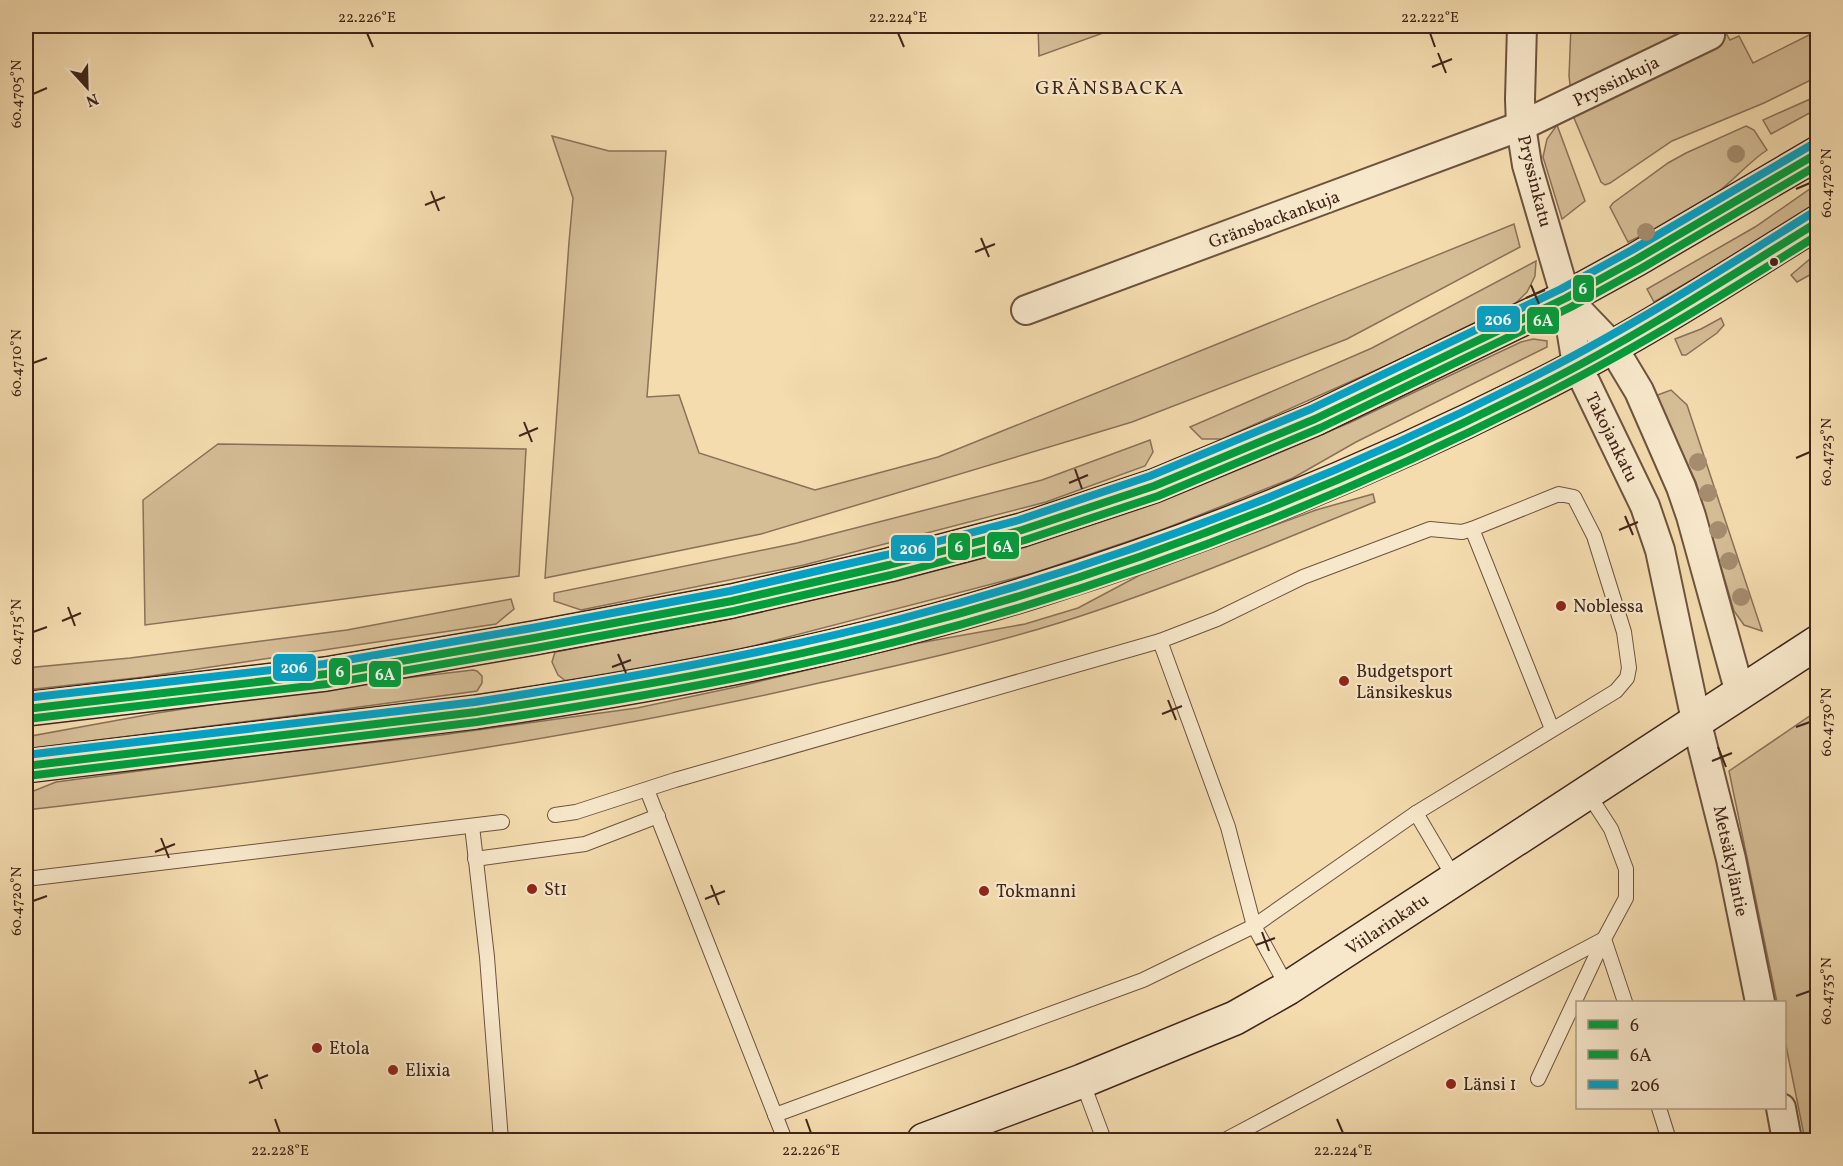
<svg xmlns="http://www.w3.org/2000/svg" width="1843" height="1166" font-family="Vollkorn,serif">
<rect width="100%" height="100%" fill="#f4dcaf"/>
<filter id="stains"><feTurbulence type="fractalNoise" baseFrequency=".00333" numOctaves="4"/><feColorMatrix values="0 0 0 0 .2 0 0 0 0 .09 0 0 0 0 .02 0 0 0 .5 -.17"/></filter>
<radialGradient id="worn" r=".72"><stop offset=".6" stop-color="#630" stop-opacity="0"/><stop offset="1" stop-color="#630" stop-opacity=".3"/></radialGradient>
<g fill="#d5bd96" stroke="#8a7158" stroke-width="1.5">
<path d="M 1038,26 L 1102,26 L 1103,33 L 1039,56 Z"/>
<path d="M 1571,26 L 1722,26 L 1730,40 L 1739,36 L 1753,63 L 1817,31 L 1817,77 L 1764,103 L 1672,141 L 1610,183 L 1605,185 L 1601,182 L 1574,118 L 1569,76 Z"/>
<path d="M 1817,96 L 1817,109 L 1771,134 L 1763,120 Z"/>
<path d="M 1557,125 L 1585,201 L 1562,219 L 1543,157 L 1547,139 Z"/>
<path d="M 1746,126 L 1754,130 L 1767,150 C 1746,164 1731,184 1710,198 C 1684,216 1656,228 1628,242 L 1610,207 L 1613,203 L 1668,163 L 1686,153 Z"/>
<path d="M 552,136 L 609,151 L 666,151 L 647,397 L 679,395 L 699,453 L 815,490 L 938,457 L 1514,224 L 1520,247 L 1347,339 L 1132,422 L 761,534 L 545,578 L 569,242 L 573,198 Z"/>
<path d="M 1817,184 L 1817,203 L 1760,240 L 1654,302 L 1647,289 L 1755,227 Z"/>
<path d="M 1817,253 L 1817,271 L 1797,282 L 1791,275 Z"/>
<path d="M 1536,261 L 1535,276 L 1527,292 L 1512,307 L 1410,355 L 1222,439 L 1202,439 L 1190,427 L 1372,348 Z"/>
<path d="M 1721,318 L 1724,325 L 1717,333 L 1686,355 L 1682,355 L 1675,339 L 1701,329 Z"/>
<path d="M 1533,339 L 1547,341 L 1547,347 L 1356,442 L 1293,478 L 1159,531 L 1034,573 L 738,650 L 567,682 L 558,675 L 552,662 L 555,652 L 730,619 L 1027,544 L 1285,449 L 1349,423 L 1521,342 Z"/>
<path d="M 1671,390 L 1687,405 L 1762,631 L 1744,625 L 1734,611 L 1696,482 L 1655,396 Z"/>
<path d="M 1150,440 L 1153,452 L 1145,466 L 1046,502 L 804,565 L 581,610 L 554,601 L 554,593 L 797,543 L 1042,480 Z"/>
<path d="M 218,444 L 526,449 L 519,576 L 145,625 L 143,500 Z"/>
<path d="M 1373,494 L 1375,502 C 1272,544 1169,588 1062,622 C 982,647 900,665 819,683 C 557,743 292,779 26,810 L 26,794 L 56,782 L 259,755 L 441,735 L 637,708 L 736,687 L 919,643 L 1025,624 L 1078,608 L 1140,575 L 1316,510 Z"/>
<path d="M 511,599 L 514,609 L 496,624 L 144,677 L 26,690 L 26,668 L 130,658 L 347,630 Z"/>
<path d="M 473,670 L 477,671 L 482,676 L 482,683 L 477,691 L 330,711 L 26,749 L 26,737 L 157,713 L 328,687 Z"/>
<path d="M 1817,711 L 1818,1140 L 1805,1140 L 1785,1041 L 1784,1002 L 1777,1002 L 1729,771 Z"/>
</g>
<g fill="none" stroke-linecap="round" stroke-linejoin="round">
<defs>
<g id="lane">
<path d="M 1160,641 L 1228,827 L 1254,926 L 1288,988"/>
<path d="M 647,790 L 785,1140"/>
<path d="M 1587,792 L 1611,829 L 1626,869 L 1626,898 L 1604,939 L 1625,1002"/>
<path d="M 555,815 L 576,812 L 675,780 L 1160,641 L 1217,619 L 1303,577 L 1430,529 L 1462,532 L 1472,529"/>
<path d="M 472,826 L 487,957 L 501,1140"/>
<path d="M 475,859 L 585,844 L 658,816"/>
<path d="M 26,879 L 502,822"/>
<path d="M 1455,879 L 1416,813 L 1616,691 L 1627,678 L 1629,668 L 1624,632 L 1594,536 L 1574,497 L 1559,494 L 1472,529 L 1552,729"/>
<path d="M 1538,1079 L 1604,939"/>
<path d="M 1082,1081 L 1104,1140"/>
<path d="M 1659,1108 L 1669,1140"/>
<path d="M 775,1115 L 1143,980 L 1254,926 L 1416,813"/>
<path d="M 1225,1140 L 1604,939"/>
</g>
<g id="street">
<path d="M 1522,26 L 1520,99 L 1521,126 L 1527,165 L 1566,298 L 1577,365 L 1645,506 L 1660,550 L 1696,720 L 1731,859 L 1760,1002"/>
<path d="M 1566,298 L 1612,346 L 1639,391 L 1681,487 L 1691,516 L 1740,693"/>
<path d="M 1026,310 L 1521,126 L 1710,35"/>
<path d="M 1781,1108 L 1787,1140"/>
</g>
<g id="secondary">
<path d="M 26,709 L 326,674 L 534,638 L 732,601 L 889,565 L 1022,530 L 1154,486 L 1315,419 L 1566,298 L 1637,259 L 1818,153"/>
<path d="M 26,766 L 476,712 C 666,684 858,648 1041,589 C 1214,535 1382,465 1543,384 C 1638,336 1728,278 1818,222"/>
<path d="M 924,1140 L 1082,1081 L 1235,1018 L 1288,988 L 1818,642"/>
</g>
</defs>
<use href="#lane" stroke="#6d533e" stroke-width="16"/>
<use href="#street" stroke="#6d533e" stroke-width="32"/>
<use href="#secondary" stroke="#402519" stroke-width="36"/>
<use href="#lane" stroke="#f8e8cb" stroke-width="14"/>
<use href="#street" stroke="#f8e8cb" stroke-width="28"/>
<use href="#secondary" stroke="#f8e8cb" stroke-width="33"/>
<defs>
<g id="bus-1">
<path d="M 26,709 L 326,674 L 534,638 L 732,601 L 889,565 L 1022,530 L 1154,486 L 1315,419 L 1566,298 L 1637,259 L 1818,153"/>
<path d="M 26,766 L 476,712 C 619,690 762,666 902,629 C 1124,572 1339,487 1543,384 C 1638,336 1727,278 1818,222"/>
</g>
<g id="bus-2">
<path d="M 27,719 L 327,684 L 536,648 L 734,611 L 891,575 L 1025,540 L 1158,496 L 1320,428 L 1571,307 L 1642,268 L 1818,165"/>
<path d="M 27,776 L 477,722 C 620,701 763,676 903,640 C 1126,583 1345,497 1550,392 C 1642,345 1730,290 1818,235"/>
</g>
<g id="bus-3">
<path d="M 26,698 L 324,664 L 532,628 L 730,591 L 886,555 L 1019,520 L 1150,476 L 1311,409 L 1561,289 L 1632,250 L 1813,144"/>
<path d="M 26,755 L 475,702 C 617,680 760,655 900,619 C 1120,562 1336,478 1539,374 C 1633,326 1723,269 1812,213"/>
</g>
</defs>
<use href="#bus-1" stroke="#f8e8cb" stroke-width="12"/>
<use href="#bus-2" stroke="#f8e8cb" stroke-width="12"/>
<use href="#bus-3" stroke="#f8e8cb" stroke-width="12"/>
<use href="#bus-1" stroke="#009e3d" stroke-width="8"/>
<use href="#bus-2" stroke="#009e3d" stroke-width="8"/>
<use href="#bus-3" stroke="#03a2c5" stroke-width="8"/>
</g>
<g fill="#a58c6e">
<circle cx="1736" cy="154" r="9"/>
<circle cx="1646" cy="232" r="9"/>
<circle cx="1698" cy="462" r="9"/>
<circle cx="1708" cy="493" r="9"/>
<circle cx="1718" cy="530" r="9"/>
<circle cx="1729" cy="561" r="9"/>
<circle cx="1741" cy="597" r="9"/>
</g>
<path fill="none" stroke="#402519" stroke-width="2" d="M 367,33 L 373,47M 898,33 L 904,47M 1430,33 L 1435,47M 1438,53 L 1446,73M 1432,67 L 1452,59M 33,94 L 47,88M 1796,189 L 1810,183M 431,191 L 439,211M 425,205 L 445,197M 981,238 L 989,257M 975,252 L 995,244M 1531,285 L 1539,304M 1526,298 L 1545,290M 33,363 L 47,358M 524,422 L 532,442M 519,436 L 538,428M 1796,458 L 1810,452M 1075,469 L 1082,489M 1069,483 L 1088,475M 1625,516 L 1633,535M 1619,530 L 1638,522M 68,607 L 75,626M 62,621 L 81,613M 33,632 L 47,627M 618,654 L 626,673M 612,667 L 631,660M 1168,700 L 1176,720M 1162,714 L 1182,706M 1796,727 L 1810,722M 1718,747 L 1726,767M 1712,761 L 1732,753M 161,838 L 169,858M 155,852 L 175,844M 711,885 L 719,905M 705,899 L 725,891M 33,901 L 47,896M 1262,932 L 1269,951M 1256,945 L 1275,938M 1796,996 L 1810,991M 255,1070 L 262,1089M 249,1083 L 268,1075M 275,1119 L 280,1133M 806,1119 L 811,1133M 1337,1119 L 1343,1133"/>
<circle fill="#402519" stroke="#f8e8cb" stroke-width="2" cx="1774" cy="262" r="5"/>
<g fill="#8f2418" stroke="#f8e8cb" stroke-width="2">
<circle cx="1561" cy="606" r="6"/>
<circle cx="1344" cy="681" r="6"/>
<circle cx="532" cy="889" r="6"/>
<circle cx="984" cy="891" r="6"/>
<circle cx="317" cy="1048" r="6"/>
<circle cx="393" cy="1070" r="6"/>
<circle cx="1451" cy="1084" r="6"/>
</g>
<g text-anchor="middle" stroke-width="4.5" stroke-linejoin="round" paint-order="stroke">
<g font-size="18" fill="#402519" stroke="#f8e8cb">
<text transform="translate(1616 81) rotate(-26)" y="6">Pryssinkuja</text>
<text transform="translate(1535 181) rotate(76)" y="6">Pryssinkatu</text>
<text transform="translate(1274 219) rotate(-20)" y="6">Gränsbackankuja</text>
<text transform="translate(1612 437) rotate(64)" y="6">Takojankatu</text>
<text transform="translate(1731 861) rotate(78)" y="6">Metsäkyläntie</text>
<text transform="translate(1387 924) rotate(-34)" y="6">Viilarinkatu</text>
</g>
<g font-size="18" fill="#402519" stroke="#f8e8cb" text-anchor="start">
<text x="1573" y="612">Noblessa</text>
<text x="1356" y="677">Budgetsport<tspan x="1356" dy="21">Länsikeskus</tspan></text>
<text x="544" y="895">St1</text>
<text x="996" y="897">Tokmanni</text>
<text x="329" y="1054">Etola</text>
<text x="405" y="1076">Elixia</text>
<text x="1463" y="1090">Länsi 1</text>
</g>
<g font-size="20" letter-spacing="1.5" fill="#402519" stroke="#f8e8cb">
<text x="1110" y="94">GRÄNSBACKA</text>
</g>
</g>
<g stroke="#f8e8cb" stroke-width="2">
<rect x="1572" y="274" width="23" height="29" rx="6" fill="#009e3d"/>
<rect x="1476" y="305" width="45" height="28" rx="6" fill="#03a2c5"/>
<rect x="1526" y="306" width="34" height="29" rx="6" fill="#009e3d"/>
<rect x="986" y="531" width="34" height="29" rx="6" fill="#009e3d"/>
<rect x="947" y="532" width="24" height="29" rx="6" fill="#009e3d"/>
<rect x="890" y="534" width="46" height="28" rx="6" fill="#03a2c5"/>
<rect x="272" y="653" width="45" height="29" rx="6" fill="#03a2c5"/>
<rect x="328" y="657" width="23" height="29" rx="6" fill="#009e3d"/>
<rect x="368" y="660" width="34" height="28" rx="6" fill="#009e3d"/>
</g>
<g font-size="16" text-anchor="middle" font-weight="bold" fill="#fff">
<text x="1583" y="294">6</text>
<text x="1498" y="325">206</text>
<text x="1543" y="326">6A</text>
<text x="1003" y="552">6A</text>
<text x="959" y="552">6</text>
<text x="913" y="554">206</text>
<text x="294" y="673">206</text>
<text x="340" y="677">6</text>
<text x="385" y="680">6A</text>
</g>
<rect width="1843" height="1166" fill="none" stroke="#f4dcaf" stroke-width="66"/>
<rect x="1576" y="1001" width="210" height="108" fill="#f8e8cb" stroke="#ae9a84" stroke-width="1.5"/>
<rect x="1588" y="1020" width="30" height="9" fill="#009e3d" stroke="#ae9a84" stroke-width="1.5"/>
<text x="1630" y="1031" font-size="18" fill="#402519">6</text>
<rect x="1588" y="1050" width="30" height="9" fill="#009e3d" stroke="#ae9a84" stroke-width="1.5"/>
<text x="1630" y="1061" font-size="18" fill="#402519">6A</text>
<rect x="1588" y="1080" width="30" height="9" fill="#03a2c5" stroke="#ae9a84" stroke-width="1.5"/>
<text x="1630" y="1091" font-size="18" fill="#402519">206</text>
<g transform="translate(87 87) rotate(158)" stroke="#f8e8cb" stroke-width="4.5" paint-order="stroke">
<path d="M0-4.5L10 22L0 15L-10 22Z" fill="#402519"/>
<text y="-9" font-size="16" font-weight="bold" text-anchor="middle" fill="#402519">N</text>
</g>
<rect x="33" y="33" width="1777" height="1100" fill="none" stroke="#402519" stroke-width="2"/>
<g font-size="15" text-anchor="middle" fill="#402519">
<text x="367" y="22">22.226°E</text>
<text x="898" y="22">22.224°E</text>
<text x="1430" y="22">22.222°E</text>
<text transform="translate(16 94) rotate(-90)" y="5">60.4705°N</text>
<text transform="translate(1826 183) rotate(-90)" y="5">60.4720°N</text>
<text transform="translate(16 363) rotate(-90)" y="5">60.4710°N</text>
<text transform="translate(1826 452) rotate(-90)" y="5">60.4725°N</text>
<text transform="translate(16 632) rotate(-90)" y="5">60.4715°N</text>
<text transform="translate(1826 722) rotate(-90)" y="5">60.4730°N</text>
<text transform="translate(16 901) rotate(-90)" y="5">60.4720°N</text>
<text transform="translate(1826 991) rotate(-90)" y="5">60.4735°N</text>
<text x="280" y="1155">22.228°E</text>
<text x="811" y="1155">22.226°E</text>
<text x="1343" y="1155">22.224°E</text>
</g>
<rect width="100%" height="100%" filter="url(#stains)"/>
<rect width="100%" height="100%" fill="url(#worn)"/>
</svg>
